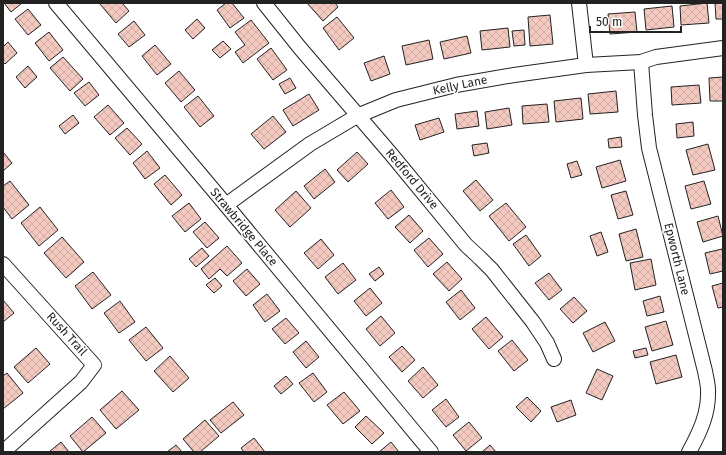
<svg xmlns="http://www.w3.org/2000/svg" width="726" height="455" font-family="'Fira Sans',sans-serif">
<defs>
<pattern id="building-cross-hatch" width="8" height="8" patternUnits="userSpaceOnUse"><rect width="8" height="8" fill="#f3c9c0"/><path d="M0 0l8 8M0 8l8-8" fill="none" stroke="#d0aca5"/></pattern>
</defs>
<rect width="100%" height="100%" fill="#fff"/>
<g fill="url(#building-cross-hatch)" stroke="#222">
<path d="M 4,3 L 22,3 L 11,12 Z"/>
<path d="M 101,3 L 122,3 L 129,11 L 116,23 L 100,4 Z"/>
<path d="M 226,3 L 232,3 L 244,18 L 230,28 L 217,10 Z"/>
<path d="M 307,3 L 335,3 L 338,7 L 323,21 Z"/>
<path d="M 707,3 L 709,23 L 681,25 L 680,6 Z"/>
<path d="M 715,3 L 723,3 L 723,19 L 716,19 Z"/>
<path d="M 672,6 L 674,27 L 646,30 L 644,9 Z"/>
<path d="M 28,9 L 41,25 L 28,35 L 15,19 Z"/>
<path d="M 635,12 L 637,32 L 610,34 L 608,14 Z"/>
<path d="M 550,15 L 553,44 L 530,46 L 528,17 Z"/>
<path d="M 337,17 L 354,38 L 339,50 L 323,28 Z"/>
<path d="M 197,19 L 205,28 L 193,39 L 185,30 Z"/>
<path d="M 251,20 L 269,43 L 243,63 L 235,52 L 245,45 L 235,32 Z"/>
<path d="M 134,21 L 145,35 L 129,47 L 118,34 Z"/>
<path d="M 508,28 L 510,47 L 482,50 L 480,31 Z"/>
<path d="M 524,30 L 525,45 L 514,46 L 512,31 Z"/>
<path d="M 49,32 L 63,50 L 49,61 L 35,43 Z"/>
<path d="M 467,36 L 471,53 L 444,59 L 440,42 Z"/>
<path d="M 429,40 L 433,59 L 406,65 L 402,46 Z"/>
<path d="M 223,41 L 231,49 L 220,58 L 212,50 Z"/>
<path d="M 8,42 L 17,53 L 5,64 L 3,62 L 3,47 Z"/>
<path d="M 155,45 L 171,64 L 157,75 L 142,56 Z"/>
<path d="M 271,48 L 287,70 L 273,80 L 257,59 Z"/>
<path d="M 384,56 L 390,74 L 371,81 L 364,63 Z"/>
<path d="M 63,57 L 83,79 L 70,91 L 50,68 Z"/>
<path d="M 28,66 L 37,77 L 25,88 L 16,77 Z"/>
<path d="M 179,71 L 195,90 L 181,102 L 165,83 Z"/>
<path d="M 723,77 L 723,101 L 710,101 L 709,78 Z"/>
<path d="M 290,78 L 296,88 L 285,94 L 279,84 Z"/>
<path d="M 89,82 L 99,95 L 85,106 L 74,93 Z"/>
<path d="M 699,85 L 701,103 L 672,105 L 671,87 Z"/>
<path d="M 616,91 L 618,112 L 590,114 L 588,94 Z"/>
<path d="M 309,94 L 319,110 L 293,126 L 283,110 Z"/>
<path d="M 198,96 L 214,116 L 200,127 L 184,107 Z"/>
<path d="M 581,98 L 583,119 L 556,122 L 554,101 Z"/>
<path d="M 547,104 L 549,122 L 523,124 L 522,106 Z"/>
<path d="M 108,105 L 124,123 L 110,135 L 94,117 Z"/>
<path d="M 509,108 L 512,125 L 487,129 L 485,112 Z"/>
<path d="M 477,111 L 479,126 L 457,129 L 455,114 Z"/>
<path d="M 73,115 L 79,123 L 65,134 L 59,126 Z"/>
<path d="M 273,116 L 286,132 L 264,149 L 251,134 Z"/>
<path d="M 439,118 L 444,132 L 420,140 L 415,125 Z"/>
<path d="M 693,122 L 694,136 L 677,138 L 676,124 Z"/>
<path d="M 127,128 L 142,144 L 130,155 L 115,138 Z"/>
<path d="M 621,137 L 622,147 L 609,148 L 608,139 Z"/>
<path d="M 487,143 L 489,153 L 474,156 L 472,145 Z"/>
<path d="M 708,144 L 715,170 L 693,175 L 686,150 Z"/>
<path d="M 147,151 L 160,168 L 145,179 L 133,163 Z"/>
<path d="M 3,152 L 12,163 L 3,171 Z"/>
<path d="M 357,152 L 368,164 L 348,182 L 337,170 Z"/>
<path d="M 620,160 L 626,181 L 602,188 L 596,167 Z"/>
<path d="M 577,161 L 582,175 L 571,178 L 567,164 Z"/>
<path d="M 325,169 L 335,182 L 314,199 L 304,186 Z"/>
<path d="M 165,175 L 182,195 L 171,205 L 154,184 Z"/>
<path d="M 476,180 L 493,200 L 480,211 L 463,191 Z"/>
<path d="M 10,181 L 29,205 L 12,219 L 3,207 L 3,186 Z"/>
<path d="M 704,181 L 711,204 L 691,209 L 685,186 Z"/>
<path d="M 391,190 L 404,207 L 388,219 L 375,203 Z"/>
<path d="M 296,191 L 311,208 L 290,227 L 275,210 Z"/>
<path d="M 626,191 L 633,215 L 618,219 L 611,195 Z"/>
<path d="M 189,203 L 201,219 L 185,232 L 172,216 Z"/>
<path d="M 506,203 L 526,227 L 509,241 L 489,216 Z"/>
<path d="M 40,207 L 58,230 L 39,246 L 21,223 Z"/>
<path d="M 409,215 L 423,231 L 410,243 L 395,227 Z"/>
<path d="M 718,216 L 723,236 L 703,242 L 697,222 Z"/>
<path d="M 205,222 L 219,238 L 207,248 L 193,232 Z"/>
<path d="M 636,229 L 643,257 L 626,261 L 619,234 Z"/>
<path d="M 601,232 L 608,252 L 597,256 L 590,236 Z"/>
<path d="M 526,235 L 541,256 L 529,266 L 513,244 Z"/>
<path d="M 62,237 L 84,262 L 66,278 L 44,253 Z"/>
<path d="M 429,238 L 443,254 L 428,267 L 414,250 Z"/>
<path d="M 321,239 L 334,255 L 318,269 L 304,253 Z"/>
<path d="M 227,246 L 242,263 L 227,276 L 220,269 L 209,279 L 201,269 Z"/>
<path d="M 202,248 L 209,256 L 196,267 L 189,259 Z"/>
<path d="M 722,249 L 723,255 L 723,271 L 710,274 L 705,253 Z"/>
<path d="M 651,259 L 656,285 L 635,290 L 630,263 Z"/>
<path d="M 447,262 L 462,279 L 449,291 L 433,274 Z"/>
<path d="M 343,263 L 356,280 L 338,294 L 325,277 Z"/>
<path d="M 379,267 L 384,274 L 375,281 L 369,274 Z"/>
<path d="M 247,269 L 260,284 L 246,296 L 233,281 Z"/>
<path d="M 93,272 L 111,295 L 92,309 L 75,286 Z"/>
<path d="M 549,273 L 562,290 L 549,300 L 535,283 Z"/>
<path d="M 215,278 L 222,286 L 214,293 L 206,285 Z"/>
<path d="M 723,283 L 723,307 L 718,308 L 712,286 Z"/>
<path d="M 370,288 L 382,303 L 366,316 L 354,301 Z"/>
<path d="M 461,290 L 475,308 L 460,320 L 446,302 Z"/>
<path d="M 267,294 L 280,311 L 265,322 L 253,305 Z"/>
<path d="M 660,296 L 664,312 L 647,316 L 643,301 Z"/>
<path d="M 574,297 L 587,311 L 573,323 L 560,309 Z"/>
<path d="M 3,300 L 14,313 L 3,322 Z"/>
<path d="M 120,301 L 135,322 L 119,333 L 104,313 Z"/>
<path d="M 381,316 L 395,333 L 380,346 L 366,329 Z"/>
<path d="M 486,317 L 503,337 L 489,349 L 472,329 Z"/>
<path d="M 286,318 L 299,333 L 285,344 L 272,329 Z"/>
<path d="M 666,321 L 673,345 L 652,351 L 645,327 Z"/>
<path d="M 605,322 L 615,341 L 593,352 L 583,333 Z"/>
<path d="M 146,327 L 163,348 L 146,361 L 129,340 Z"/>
<path d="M 512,340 L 528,360 L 514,371 L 498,351 Z"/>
<path d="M 306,341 L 319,357 L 306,368 L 293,352 Z"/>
<path d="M 402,346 L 415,360 L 402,372 L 389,357 Z"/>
<path d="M 36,348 L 50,364 L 28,383 L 14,367 Z"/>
<path d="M 646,348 L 648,355 L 635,358 L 633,351 Z"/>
<path d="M 676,355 L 682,377 L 656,384 L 650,362 Z"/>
<path d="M 170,356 L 189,378 L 173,392 L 154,371 Z"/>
<path d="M 423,367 L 438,385 L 423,398 L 408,381 Z"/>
<path d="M 597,369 L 613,376 L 602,400 L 586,393 Z"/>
<path d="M 7,373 L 23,393 L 3,409 L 3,376 Z"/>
<path d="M 313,373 L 327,392 L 314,402 L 299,383 Z"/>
<path d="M 286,376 L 293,384 L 281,394 L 274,386 Z"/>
<path d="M 122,391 L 139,410 L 116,429 L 100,410 Z"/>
<path d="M 344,392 L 360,411 L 343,424 L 327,405 Z"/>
<path d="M 527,397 L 541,411 L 531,422 L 516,407 Z"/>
<path d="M 446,399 L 459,417 L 446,427 L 432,410 Z"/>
<path d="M 571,400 L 576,415 L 557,422 L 551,407 Z"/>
<path d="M 233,402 L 244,415 L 221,433 L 210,420 Z"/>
<path d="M 366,416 L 384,433 L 372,444 L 355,427 Z"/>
<path d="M 92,417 L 106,433 L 83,452 L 70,436 Z"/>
<path d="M 205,420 L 219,436 L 200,452 L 194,452 L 183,439 Z"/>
<path d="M 469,422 L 482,438 L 466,451 L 453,435 Z"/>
<path d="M 254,438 L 265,452 L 244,452 L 241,448 Z"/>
<path d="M 61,442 L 69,452 L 49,452 Z"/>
<path d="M 391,442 L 399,452 L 379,452 Z"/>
<path d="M 176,445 L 182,452 L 167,452 Z"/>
<path d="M 490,445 L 496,452 L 482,452 Z"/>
</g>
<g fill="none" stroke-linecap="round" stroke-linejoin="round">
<defs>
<g id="minor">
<path d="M 56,3 L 226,205 L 431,452"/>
<path d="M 264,3 L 300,48 L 391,154 L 466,245 L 480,258 L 492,270 L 533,322 L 547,343 L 554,359"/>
<path d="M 579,3 L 586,65"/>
<path d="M 641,62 L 645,115 L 649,148 L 705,371 C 706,377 708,384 708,390 C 709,413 700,432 689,452"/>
<path d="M 226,205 L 310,144 L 357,116 L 396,100 L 456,85 L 514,75 L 586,65 L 641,62 L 656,57 L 723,48"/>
<path d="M 3,264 L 94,365 L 81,382 L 3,452"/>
</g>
</defs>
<use href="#minor" stroke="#222" stroke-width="16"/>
<use href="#minor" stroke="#fff" stroke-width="14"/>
</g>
<g text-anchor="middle" stroke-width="3" stroke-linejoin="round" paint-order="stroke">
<g font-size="12" fill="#222" stroke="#fff">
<text transform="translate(460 85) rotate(-12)" y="4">Kelly Lane</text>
<text transform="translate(412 179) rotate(50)" y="4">Redford Drive</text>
<text transform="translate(244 227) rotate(50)" y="4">Strawbridge Place</text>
<text transform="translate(677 259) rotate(76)" y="4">Epworth Lane</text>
<text transform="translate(67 334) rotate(48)" y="4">Rush Trail</text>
</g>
</g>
<rect width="726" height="455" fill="none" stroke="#222222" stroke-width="8"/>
<path d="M590 26v6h91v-6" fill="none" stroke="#222222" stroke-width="2"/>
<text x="596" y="26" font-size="12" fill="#222222" stroke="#ffffff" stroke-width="3" paint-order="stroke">50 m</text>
</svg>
